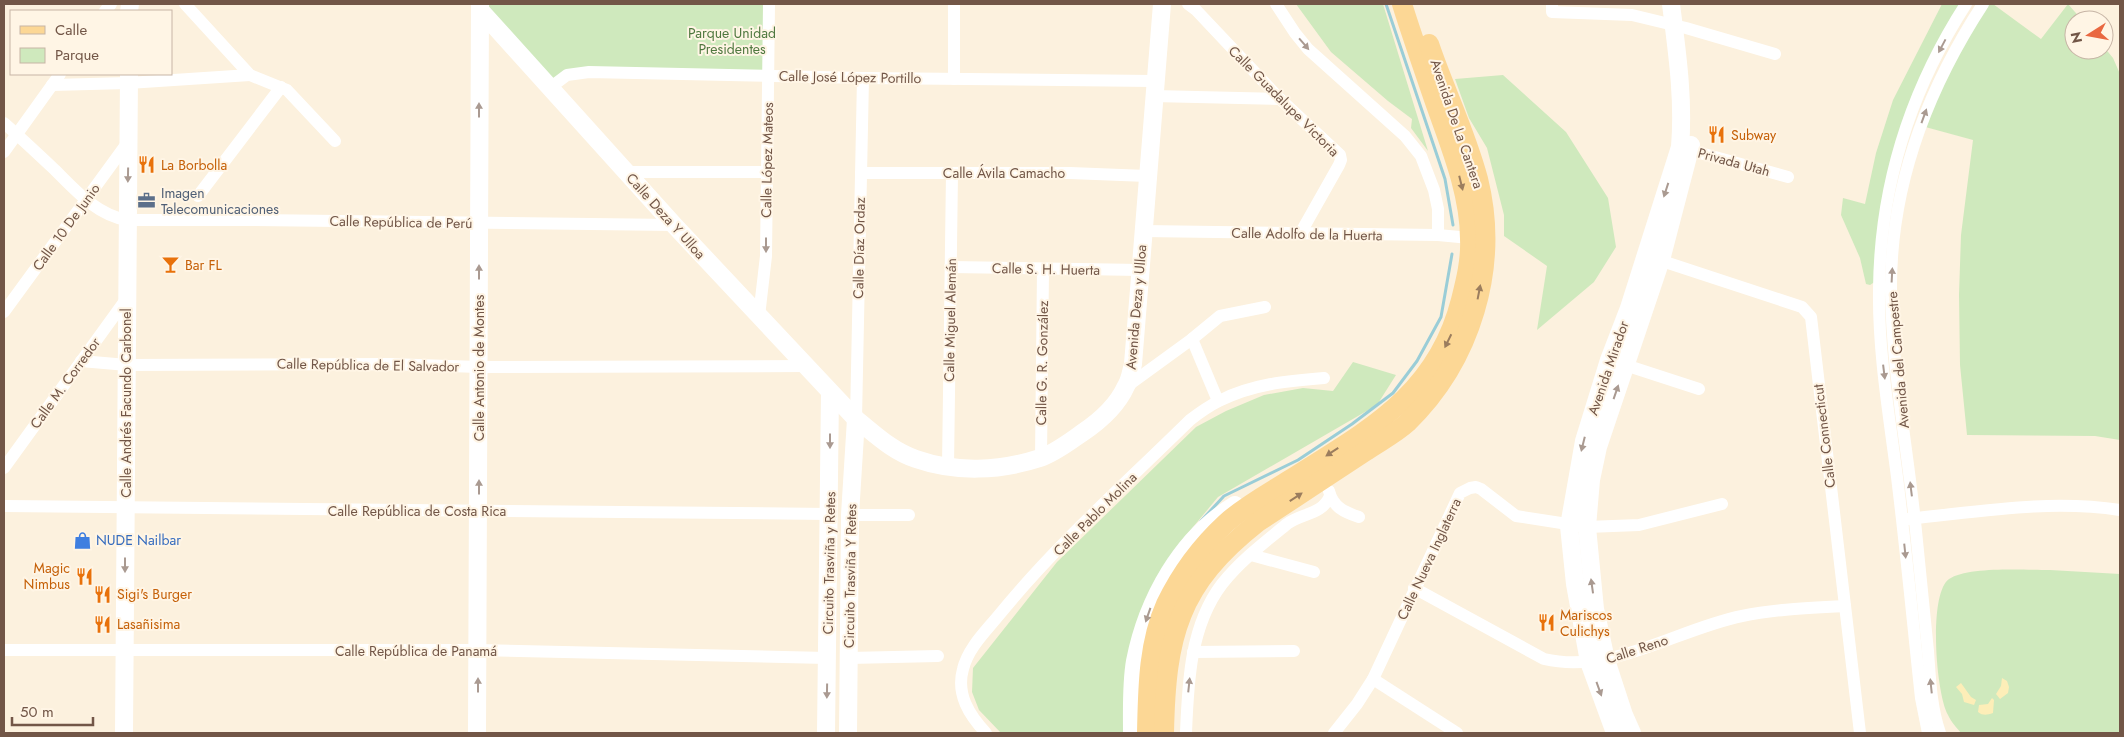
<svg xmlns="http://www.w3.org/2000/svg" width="2124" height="737" font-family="Jost,sans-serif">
<rect width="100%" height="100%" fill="#fcf1de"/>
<g fill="#cfe9bd">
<path d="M 484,4 L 771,4 L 770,78 L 562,76 L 550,85 Z"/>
<path d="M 1296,4 L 1383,4 L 1428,151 L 1411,128 L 1412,119 L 1388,101 L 1331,52 Z"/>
<path d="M 1942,4 L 1965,4 L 1908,111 L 1879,279 L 1870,285 L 1866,284 L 1860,258 L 1841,215 L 1843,198 L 1865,204 L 1876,153 L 1893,100 Z"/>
<path d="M 1979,4 L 1993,4 L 2041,39 L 2068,4 L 2082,20 L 2074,20 L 2074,50 L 2104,50 L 2104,47 L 2113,58 L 2120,74 L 2120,440 L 2095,436 L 1967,435 L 1960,365 L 1959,295 L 1961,235 L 1973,140 L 1918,125 Z"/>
<path d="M 1503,75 L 1566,132 L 1608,198 L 1616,247 L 1594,282 L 1537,330 L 1547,266 L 1504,236 L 1504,215 L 1487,148 L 1469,118 L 1455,79 Z"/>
<path d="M 1353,362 L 1396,375 L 1377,405 L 1218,497 L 1179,544 L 1149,593 L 1127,681 L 1123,733 L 1001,733 L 979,710 L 972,692 L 973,668 L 1057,562 L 1196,427 L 1226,411 L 1264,395 L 1303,388 L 1333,391 Z"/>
<path d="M 2050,570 L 2120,574 L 2120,733 L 1961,733 C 1957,728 1951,722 1948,715 C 1936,694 1928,594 1949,579 C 1968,566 2026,570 2050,570 Z"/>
</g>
<g fill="#fdeeb8">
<path d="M 2002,678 L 2007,681 L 2009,687 L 2008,693 L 2000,699 L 1996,694 L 2001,686 Z"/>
<path d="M 1961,683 L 1971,697 L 1976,700 L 1974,705 L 1964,702 L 1962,694 L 1956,687 Z"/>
<path d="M 1992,698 L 1994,700 L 1993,713 C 1987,715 1983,716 1978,712 L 1979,705 L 1988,704 Z"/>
</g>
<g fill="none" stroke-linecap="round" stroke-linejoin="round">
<g stroke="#9acdd7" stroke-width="3">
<path d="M 1386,4 L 1445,179 L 1453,225"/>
<path d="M 1201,521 L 1224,496 L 1298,460 L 1352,424 L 1393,393 L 1417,361 L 1441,317 L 1452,254"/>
</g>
<g stroke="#fff" stroke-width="12">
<path d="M 185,4 L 250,75 L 287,90 L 335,141"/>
<path d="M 1188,4 L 1196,10 L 1280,99 L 1340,155 L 1341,160 L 1339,165 L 1300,234"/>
<path d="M 1276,4 L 1295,33 L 1308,49 L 1405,136 L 1421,156 L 1434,190 L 1438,209 L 1438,235"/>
<path d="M 1552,4 L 1552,12 L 1632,15 L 1686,28 L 1775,54"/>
<path d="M 105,11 L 111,4"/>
<path d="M 954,79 L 954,4"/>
<path d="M 52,85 L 128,83 L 250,75"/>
<path d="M 551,87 L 567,75 L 589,72 L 863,78 L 1154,81"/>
<path d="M 1153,96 L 1280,99"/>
<path d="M 4,123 C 21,138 38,154 55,170 C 76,191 97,215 127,220 L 253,220 L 674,225"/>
<path d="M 1682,148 L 1788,177"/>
<path d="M 4,152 L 60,74"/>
<path d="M 627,172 L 766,172"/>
<path d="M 861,173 L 1070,173 L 1147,176"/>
<path d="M 198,196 L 281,87"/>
<path d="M 1143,231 L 1438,235 L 1470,238"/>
<path d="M 1653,258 L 1802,307 L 1811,317 L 1860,733"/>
<path d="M 950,267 L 1141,270"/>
<path d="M 4,312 L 128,142"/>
<path d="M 759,316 L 766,256 L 769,4"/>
<path d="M 1192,339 L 1218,401"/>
<path d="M 81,361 L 127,365 L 389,364 L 479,367 L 806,366"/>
<path d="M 1619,363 L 1699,389"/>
<path d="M 1126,387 L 1192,339 L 1220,316 L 1265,307"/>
<path d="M 856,419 L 863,78"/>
<path d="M 1041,458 L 1043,269"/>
<path d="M 948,467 L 952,173"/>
<path d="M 4,468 L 127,298"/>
<path d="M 1329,491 C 1333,507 1344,512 1359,517"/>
<path d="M 4,506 L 830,514"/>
<path d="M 850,515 L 909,515"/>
<path d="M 1907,519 C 1978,512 2048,499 2120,510"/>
<path d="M 1251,555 L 1314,572"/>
<path d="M 1414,588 L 1544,659 C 1613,675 1677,629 1742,616 C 1776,609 1810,608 1845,606"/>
<path d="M 4,650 L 478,650 L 827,658"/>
<path d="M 1193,652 L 1294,651"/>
<path d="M 849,658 L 938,656"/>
<path d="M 1373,679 L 1457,733"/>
<path d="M 986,733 C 969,715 956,694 963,669 C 968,648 986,631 999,615 C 1056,545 1125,484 1190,420 C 1199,413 1209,406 1219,401 C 1252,384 1287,381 1324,378"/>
<path d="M 1186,733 C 1188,682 1190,626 1222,584 C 1240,561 1265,542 1287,524 C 1302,513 1322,515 1330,496"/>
<path d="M 1334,733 L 1357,704 L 1373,679 L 1460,493 L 1470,488 L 1476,487 L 1481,489 L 1516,516 L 1587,527 L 1639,525 L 1722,504"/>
<path d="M 1928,733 L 1921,698 C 1913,624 1906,550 1897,477 C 1889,415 1878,351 1879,289 C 1880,184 1910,91 1966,4"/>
<path d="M 1940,733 C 1931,707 1930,679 1928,651 C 1924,611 1920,571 1916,531 C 1908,451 1892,371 1891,291 C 1890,186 1927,90 1983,4"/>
</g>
<g stroke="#fff" stroke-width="18">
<path d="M 480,10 L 674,225 L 856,419 C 875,434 892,451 916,459 C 956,473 1000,471 1040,458 C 1055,453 1069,442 1082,433 C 1100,421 1117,406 1126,386 C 1130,380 1131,371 1133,364 L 1162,4"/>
<path d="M 129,11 L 130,4"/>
<path d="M 124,733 L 129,74"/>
<path d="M 477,733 L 480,4"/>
<path d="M 826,733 L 830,392"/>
<path d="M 848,733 L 850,515 L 856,419"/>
<path d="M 1132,733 C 1132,709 1131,684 1135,661 C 1147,600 1181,538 1235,505"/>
<path d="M 1615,733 L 1589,662 L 1575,584 L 1569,526 L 1584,441 L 1609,360 L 1629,308 L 1680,147 C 1684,99 1677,52 1671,4"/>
<path d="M 1632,733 L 1624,715 L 1606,660 L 1595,609 L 1587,527 L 1591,480 L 1598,447 L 1661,260 L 1691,145"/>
</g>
<g stroke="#fcd795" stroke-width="20">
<path d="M 1147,733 C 1148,690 1148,644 1166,604 C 1181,573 1201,546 1226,523 C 1246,505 1269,493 1291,479 C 1368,430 1437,395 1461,300 C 1466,280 1471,260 1470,239 C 1470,195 1452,150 1437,108 C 1425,73 1413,39 1402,4"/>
<path d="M 1164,733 C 1166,635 1178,585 1258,522 C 1294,498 1330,475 1366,451 C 1379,442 1395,434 1407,423 C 1471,361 1500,267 1478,179 C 1466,133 1444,89 1429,44"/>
</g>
</g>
<defs><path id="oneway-solid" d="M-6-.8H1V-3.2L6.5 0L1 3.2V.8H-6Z" transform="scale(1.25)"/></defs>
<g fill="#aa9a91">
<use href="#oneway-solid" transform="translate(1304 44) rotate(49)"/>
<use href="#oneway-solid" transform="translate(1942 46) rotate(118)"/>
<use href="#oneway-solid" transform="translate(479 110) rotate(-90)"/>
<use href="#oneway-solid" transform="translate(1924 116) rotate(-70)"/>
<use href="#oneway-solid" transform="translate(128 175) rotate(91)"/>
<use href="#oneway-solid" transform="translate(1666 190) rotate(108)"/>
<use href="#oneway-solid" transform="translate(766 245) rotate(90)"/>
<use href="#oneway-solid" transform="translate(479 272) rotate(-90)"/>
<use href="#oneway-solid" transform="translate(1892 275) rotate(-87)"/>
<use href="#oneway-solid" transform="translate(1884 372) rotate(83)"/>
<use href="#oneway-solid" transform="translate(1616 392) rotate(-71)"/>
<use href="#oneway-solid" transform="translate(830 441) rotate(90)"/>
<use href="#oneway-solid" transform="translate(1583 444) rotate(104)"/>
<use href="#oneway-solid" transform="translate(479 487) rotate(-90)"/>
<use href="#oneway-solid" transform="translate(1911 489) rotate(-97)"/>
<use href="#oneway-solid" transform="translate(1905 551) rotate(84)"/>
<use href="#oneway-solid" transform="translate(125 565) rotate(90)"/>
<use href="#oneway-solid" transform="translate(1592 586) rotate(-98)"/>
<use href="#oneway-solid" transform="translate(1148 615) rotate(109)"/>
<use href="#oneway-solid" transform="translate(478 685) rotate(-90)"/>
<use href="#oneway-solid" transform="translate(1189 685) rotate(-84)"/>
<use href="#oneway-solid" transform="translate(1931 686) rotate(-96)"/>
<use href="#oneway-solid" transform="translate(1599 689) rotate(70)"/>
<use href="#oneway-solid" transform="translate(827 691) rotate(91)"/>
</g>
<g fill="#9b7d5e">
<use href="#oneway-solid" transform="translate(1461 183) rotate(76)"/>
<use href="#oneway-solid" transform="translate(1479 292) rotate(-79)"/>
<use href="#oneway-solid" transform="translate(1448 341) rotate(116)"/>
<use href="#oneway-solid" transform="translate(1332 452) rotate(147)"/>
<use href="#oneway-solid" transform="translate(1296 497) rotate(-33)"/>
</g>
<defs>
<symbol id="restaurant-bare" viewBox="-9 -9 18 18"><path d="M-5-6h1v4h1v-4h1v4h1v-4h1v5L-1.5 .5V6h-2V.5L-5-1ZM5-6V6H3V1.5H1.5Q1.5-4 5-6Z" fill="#e8710a" stroke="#fff5e5" stroke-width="2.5" paint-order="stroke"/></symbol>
<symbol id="office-bare" viewBox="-9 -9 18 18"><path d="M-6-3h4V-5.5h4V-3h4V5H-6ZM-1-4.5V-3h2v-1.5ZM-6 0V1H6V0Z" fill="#5c6f8a" stroke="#fff5e5" stroke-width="2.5" paint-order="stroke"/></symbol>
<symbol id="bar-bare" viewBox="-9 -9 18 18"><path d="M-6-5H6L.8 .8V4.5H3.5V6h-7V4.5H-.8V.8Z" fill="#e8710a" stroke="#fff5e5" stroke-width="2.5" paint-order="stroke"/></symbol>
<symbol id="shop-bare" viewBox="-9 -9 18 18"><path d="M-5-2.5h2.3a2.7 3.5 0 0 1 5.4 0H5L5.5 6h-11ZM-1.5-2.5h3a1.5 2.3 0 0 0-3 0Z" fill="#3f7fe0" stroke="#fff5e5" stroke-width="2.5" paint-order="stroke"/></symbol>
</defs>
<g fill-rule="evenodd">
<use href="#restaurant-bare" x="1704" y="122" width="25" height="25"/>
<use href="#restaurant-bare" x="134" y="152" width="25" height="25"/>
<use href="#office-bare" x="134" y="188" width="25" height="25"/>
<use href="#bar-bare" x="158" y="252" width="25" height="25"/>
<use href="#shop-bare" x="70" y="528" width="25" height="25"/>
<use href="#restaurant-bare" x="72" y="564" width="25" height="25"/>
<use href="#restaurant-bare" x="90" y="582" width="25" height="25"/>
<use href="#restaurant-bare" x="1534" y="610" width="25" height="25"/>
<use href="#restaurant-bare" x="90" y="612" width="25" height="25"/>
</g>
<g text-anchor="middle" stroke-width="4" stroke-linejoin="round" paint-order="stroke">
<g font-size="14" fill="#4f783f" stroke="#fff5e5">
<text x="732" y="38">Parque Unidad<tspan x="732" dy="16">Presidentes</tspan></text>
</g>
<g font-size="14" fill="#725647" stroke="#fff5e5">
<text transform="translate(850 77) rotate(1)" y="5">Calle José López Portillo</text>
<text transform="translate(1284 101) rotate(45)" y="5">Calle Guadalupe Victoria</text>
<text transform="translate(1457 124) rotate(71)" y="5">Avenida De La Cantera</text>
<text transform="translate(767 160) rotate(-89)" y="5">Calle López Mateos</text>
<text transform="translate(1734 162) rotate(15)" y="5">Privada Utah</text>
<text x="1004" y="178">Calle Ávila Camacho</text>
<text transform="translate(666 216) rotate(48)" y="5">Calle Deza Y Ulloa</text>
<text transform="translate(401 222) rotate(1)" y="5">Calle República de Perú</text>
<text transform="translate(66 227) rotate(-54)" y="5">Calle 10 De Junio</text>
<text transform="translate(1307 234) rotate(1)" y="5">Calle Adolfo de la Huerta</text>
<text transform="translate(859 248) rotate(-89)" y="5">Calle Díaz Ordaz</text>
<text transform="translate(1046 269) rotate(1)" y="5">Calle S. H. Huerta</text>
<text transform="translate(1136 307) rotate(-85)" y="5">Avenida Deza y Ulloa</text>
<text transform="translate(950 320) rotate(-89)" y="5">Calle Miguel Alemán</text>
<text transform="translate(1898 360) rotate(-95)" y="5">Avenida del Campestre</text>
<text transform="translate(1042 363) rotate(-89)" y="5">Calle G. R. González</text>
<text transform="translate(368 365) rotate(1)" y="5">Calle República de El Salvador</text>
<text transform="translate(479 368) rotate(-90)" y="5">Calle Antonio de Montes</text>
<text transform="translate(1608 368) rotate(-71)" y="5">Avenida Mirador</text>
<text transform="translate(65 383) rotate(-54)" y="5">Calle M. Corredor</text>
<text transform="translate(126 403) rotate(-90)" y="5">Calle Andrés Facundo Carbonel</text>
<text transform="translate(1824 436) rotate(-97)" y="5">Calle Connecticut</text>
<text x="417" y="516">Calle República de Costa Rica</text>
<text transform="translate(1095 514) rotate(-45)" y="5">Calle Pablo Molina</text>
<text transform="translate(1429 559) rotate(-65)" y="5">Calle Nueva Inglaterra</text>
<text transform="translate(829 563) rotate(-89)" y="5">Circuito Trasviña y Retes</text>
<text transform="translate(850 576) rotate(-89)" y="5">Circuito Trasviña Y Retes</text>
<text transform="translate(1637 649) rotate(-18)" y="5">Calle Reno</text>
<text x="416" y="656">Calle República de Panamá</text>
</g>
<g font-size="14" fill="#c56008" stroke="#fff5e5" text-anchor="start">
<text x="1731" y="140">Subway</text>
<text x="161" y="170">La Borbolla</text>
<text x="185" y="270">Bar FL</text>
<text x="70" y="573" text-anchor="end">Magic<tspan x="70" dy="16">Nimbus</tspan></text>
<text x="117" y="599">Sigi's Burger</text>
<text x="1560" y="620">Mariscos<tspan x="1560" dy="16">Culichys</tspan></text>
<text x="117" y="629">Lasañisima</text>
</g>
<g font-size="14" fill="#4e5e75" stroke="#fff5e5" text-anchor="start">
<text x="161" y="198">Imagen<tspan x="161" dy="16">Telecomunicaciones</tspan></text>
</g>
<g font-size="14" fill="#366cbe" stroke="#fff5e5" text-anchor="start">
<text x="96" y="545">NUDE Nailbar</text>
</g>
</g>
<rect width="2124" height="737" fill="none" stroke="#725647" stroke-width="10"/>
<rect x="10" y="10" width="162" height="65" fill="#fff5e5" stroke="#c7b5a6"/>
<rect x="20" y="26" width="25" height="8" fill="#fcd795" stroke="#c7b5a6"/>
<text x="55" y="35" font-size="15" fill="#725647">Calle</text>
<rect x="20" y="48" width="25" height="15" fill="#cfe9bd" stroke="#c7b5a6"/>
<text x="55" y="60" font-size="15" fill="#725647">Parque</text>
<g transform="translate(2089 35) rotate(259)"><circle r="24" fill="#fff5e5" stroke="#c7b5a6"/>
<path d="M0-4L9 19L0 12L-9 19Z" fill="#e96841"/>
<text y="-8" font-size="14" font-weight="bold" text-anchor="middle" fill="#725647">N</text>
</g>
<path d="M12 717v8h81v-8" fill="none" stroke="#725647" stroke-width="2.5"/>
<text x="20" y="717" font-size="15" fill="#725647" stroke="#fff5e5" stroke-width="4" paint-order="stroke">50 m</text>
</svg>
